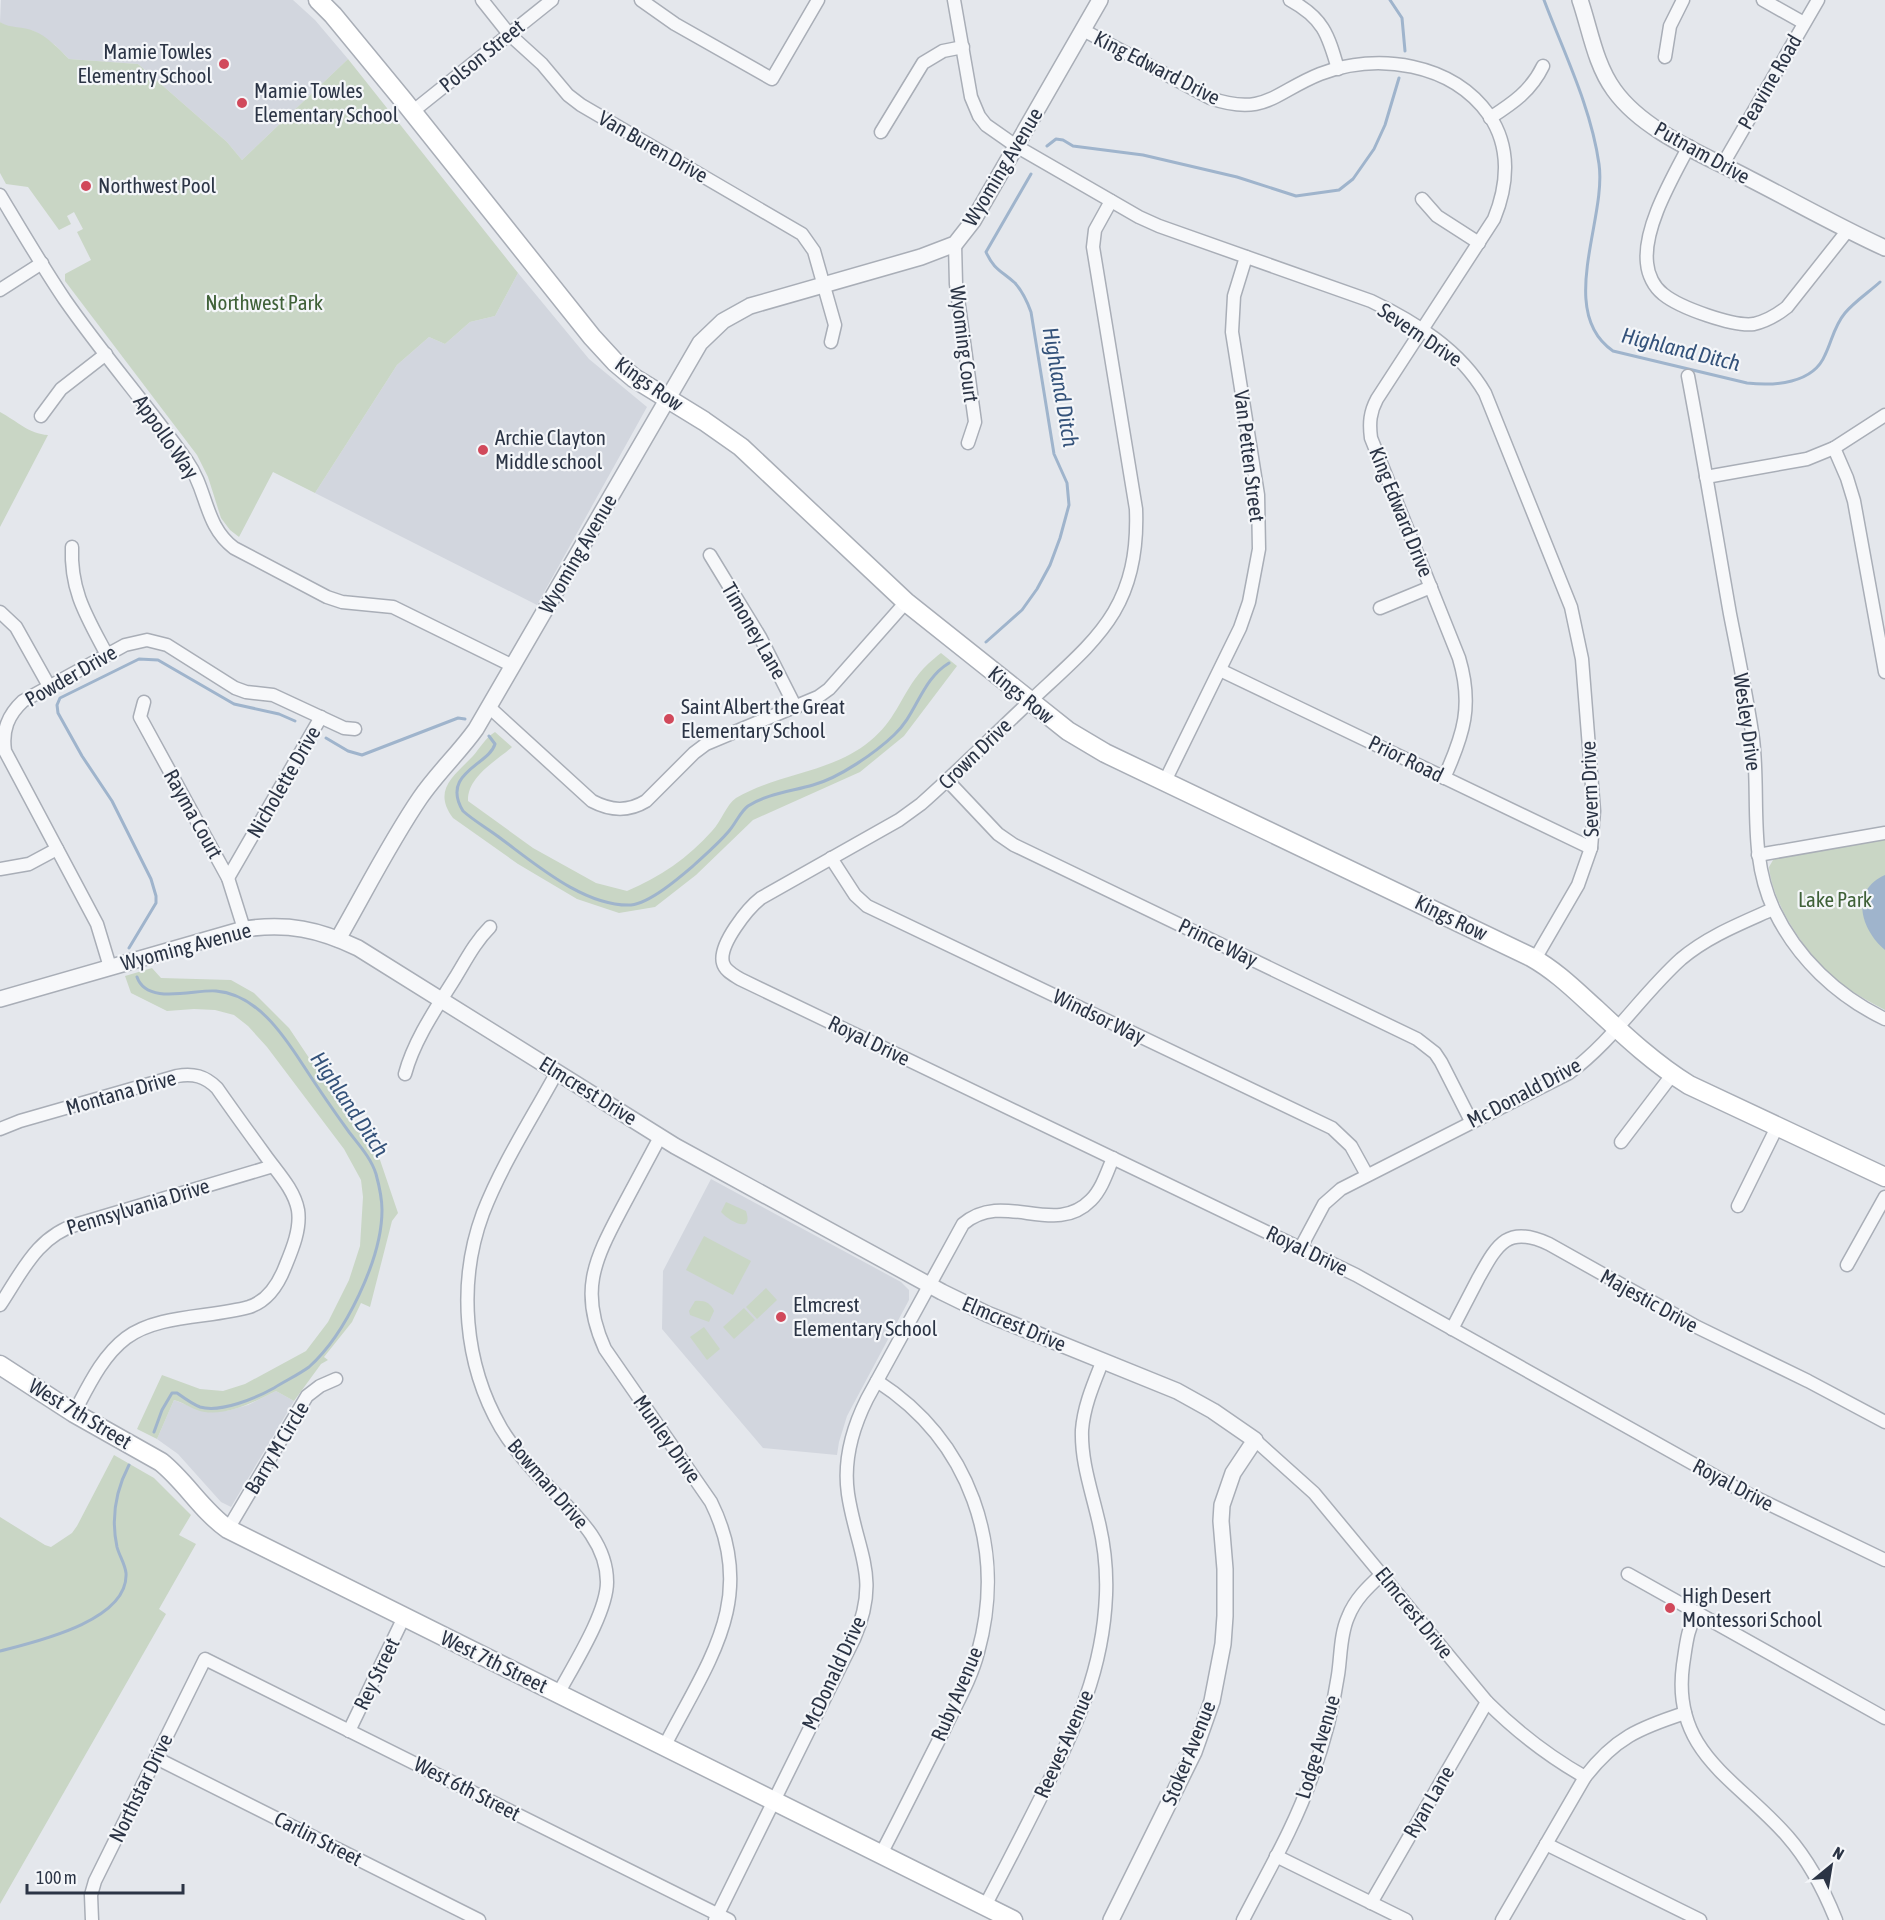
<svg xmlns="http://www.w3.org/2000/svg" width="1885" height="1920" font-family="'Asap Condensed',sans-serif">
<rect width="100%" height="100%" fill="#e4e7ec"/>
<g fill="#d2d6de">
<path d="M 1,0 L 293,0 L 315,20 L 348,59 L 242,160 L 227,142 L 138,64 L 69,59 L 55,45 L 34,31 L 6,26 L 0,22 Z"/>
<path d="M 518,273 L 589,359 L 647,407 L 537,605 L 315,493 L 397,365 L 429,337 L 445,344 L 470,322 L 495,316 Z"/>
<path d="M 711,1179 L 901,1282 L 909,1290 L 909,1300 L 847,1416 L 839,1442 L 837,1455 L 763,1448 L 662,1329 L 663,1271 Z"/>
<path d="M 276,1391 L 294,1401 L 231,1507 L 221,1502 L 178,1454 L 157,1439 L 174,1400 L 202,1411 L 227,1411 L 248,1405 Z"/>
</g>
<g fill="#c9d6c5">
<path d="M 0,22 C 11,29 23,26 34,31 C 47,36 59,49 69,59 L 138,64 L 227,142 L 242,160 L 348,59 L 518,273 L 495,316 L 470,322 L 445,344 L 429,337 L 397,365 L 315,493 L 273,472 L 239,537 L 230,530 L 221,518 L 208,477 L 197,455 L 65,281 L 65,274 L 91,260 L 77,232 L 83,229 L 74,212 L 67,216 L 71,224 L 59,230 L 28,187 L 6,184 L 0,173 Z"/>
<path d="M 0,412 C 17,421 29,434 48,435 L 0,527 Z"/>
<path d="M 941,653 L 957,666 L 904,736 L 860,772 L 753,820 L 696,875 L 655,907 L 619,913 L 577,899 L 518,864 L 453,818 C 432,790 454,776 473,756 C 480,748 486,737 495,732 L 512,747 C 496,761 467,777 468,801 L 533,848 L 596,883 L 627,891 C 660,877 688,858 712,831 C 721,822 726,805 736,798 C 778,773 832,773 870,741 C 895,721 900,698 918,675 C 925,666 932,660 941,653 Z"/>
<path d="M 1885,839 L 1885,1010 C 1870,1002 1855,994 1841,984 C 1810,959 1773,908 1769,867 L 1773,860 L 1777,858 Z"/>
<path d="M 152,968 L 161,978 L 231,980 L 254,993 L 289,1028 L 356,1128 L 379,1157 L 398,1213 L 392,1221 L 370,1307 L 361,1303 L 352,1322 L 324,1357 L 328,1360 L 321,1364 L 294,1401 L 276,1391 C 254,1402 222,1419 197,1410 C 189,1407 182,1402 174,1400 L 157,1439 L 137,1429 L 162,1375 L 200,1389 L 223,1391 L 245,1384 L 306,1351 L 328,1322 L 349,1280 L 360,1246 L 363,1197 L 361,1180 L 344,1149 L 267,1047 L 248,1026 L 234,1015 L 215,1010 L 194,1009 L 167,1011 L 131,993 L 125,976 Z"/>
<path d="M 726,1202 L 746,1211 C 754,1235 729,1221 721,1212 Z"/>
<path d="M 704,1236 L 751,1261 L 733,1295 L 686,1270 Z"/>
<path d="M 766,1288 L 777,1300 L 757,1319 L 746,1307 Z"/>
<path d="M 695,1301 C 704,1300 711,1303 714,1311 L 709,1322 L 690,1315 L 689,1311 Z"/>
<path d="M 744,1308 L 755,1320 L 734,1339 L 723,1327 Z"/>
<path d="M 704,1327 L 720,1349 L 707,1360 L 690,1337 Z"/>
<path d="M 114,1455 L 154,1478 L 191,1515 L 179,1535 L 196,1544 L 159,1609 L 166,1614 L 0,1904 L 0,1517 L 45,1545 L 51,1547 L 72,1533 L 77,1526 Z"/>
</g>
<path fill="#9fb4cc" d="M 1885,875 L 1885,950 C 1861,930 1849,891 1885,875 Z"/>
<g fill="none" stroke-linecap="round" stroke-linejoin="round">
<g stroke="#9fb4cc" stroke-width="3">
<path d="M 1390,0 L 1402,18 L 1405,51"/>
<path d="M 1544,0 C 1564,53 1591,107 1599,164 C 1607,219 1556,312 1613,351 L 1747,383 C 1774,386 1813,384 1825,355 C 1832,341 1834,326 1845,313 C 1854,302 1869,292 1880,282"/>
<path d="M 1047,146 L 1056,139 L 1063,140 L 1073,146 L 1143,155 L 1237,177 L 1296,196 L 1339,190 L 1353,179 L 1374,149 L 1385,125 L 1399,78"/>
<path d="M 986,642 L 1022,610 L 1037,589 L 1050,565 L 1060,538 L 1069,505 L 1067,483 L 1054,454 L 1031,312 C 1027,301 1023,292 1015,283 C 1002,271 994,270 986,252 L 1031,174"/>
<path d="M 489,736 L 495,744 C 489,765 440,773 463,811 C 473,820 485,827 496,835 C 532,861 583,907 631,905 C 650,903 679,878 693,866 C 705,855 718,844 729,831 C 736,823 740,812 748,806 C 766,794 793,791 813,785 C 839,778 875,753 894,735 C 917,714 921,680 949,663"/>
<path d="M 326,738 L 348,751 L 362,755 L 458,718 L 465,719"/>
<path d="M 129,948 L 156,903 L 156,896 L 151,879 L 112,801 L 82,756 L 58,713 L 57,705 L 60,698 L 139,659 L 158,660 L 234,704 L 279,714 L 295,721"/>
<path d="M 137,977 C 147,1006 195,989 216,991 C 256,994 283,1034 303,1065 C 318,1088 333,1110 349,1132 C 359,1145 371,1158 376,1174 C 379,1185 382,1198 382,1210 C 382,1259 345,1335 309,1367 C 298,1375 285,1381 274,1388 C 256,1398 221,1413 200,1407 C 192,1404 184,1398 177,1393 L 172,1393 L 162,1410 L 154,1432"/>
<path d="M 0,1651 C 35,1642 129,1621 126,1573 C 125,1564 119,1555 117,1547 C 111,1519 116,1490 129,1465"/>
</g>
<defs>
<g id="minor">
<path d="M 482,0 L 509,34 L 542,64 L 568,95 L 581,105 L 802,234 L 814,251 L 835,325 L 831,342"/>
<path d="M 641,0 L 675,24 L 772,79 L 818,0"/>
<path d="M 954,0 L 971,97 L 979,116 L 986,125 L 1016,146 L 1139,217 L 1159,226 L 1371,301 C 1415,322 1460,350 1485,393 L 1571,607 L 1582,659 L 1594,811 L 1591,848 L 1578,885 L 1535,959"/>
<path d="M 1290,0 C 1323,18 1328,34 1338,69"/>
<path d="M 1763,0 L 1804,23"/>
<path d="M 1083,30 L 1210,98 C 1265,117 1275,92 1320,74 C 1378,52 1452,63 1489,115 C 1511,147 1508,185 1494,219 L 1377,399 C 1370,412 1369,423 1371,438 L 1459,658 C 1473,705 1464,734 1444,778"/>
<path d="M 1665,57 L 1670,26 L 1683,0"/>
<path d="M 412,112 L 552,0"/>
<path d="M 1490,118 C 1513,103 1531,91 1543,66"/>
<path d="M 881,132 L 923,63 L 943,51 L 963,47"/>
<path d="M 1689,146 C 1673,177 1643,227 1647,263 C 1648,275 1654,287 1663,294 C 1680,308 1734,327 1754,324 C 1767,321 1777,315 1787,307 L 1848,230"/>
<path d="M 1723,164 L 1818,0"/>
<path d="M 0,195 C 21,230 42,266 65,300 C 104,356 148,406 187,461 C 208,491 204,525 234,548 L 327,597 L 342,602 L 393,607 L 513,666"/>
<path d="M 1422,199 L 1437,216 L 1479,243"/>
<path d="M 1111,201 L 1095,230 L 1093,247 L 1136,509 C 1140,613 1092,642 1024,707 C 990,739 956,773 921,804 L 899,820 L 761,898 C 748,908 718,945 723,963 C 725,971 734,975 740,979 L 1356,1275 L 1740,1490 L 1885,1560"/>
<path d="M 955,244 L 956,284 L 975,422 L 968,443"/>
<path d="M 0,290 L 42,263"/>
<path d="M 1688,376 C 1703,455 1716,534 1730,614 C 1738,655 1747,697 1753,739 C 1760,797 1748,855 1774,910 C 1797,958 1837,996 1885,1019"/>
<path d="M 41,416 L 61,389 L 106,354"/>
<path d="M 1834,448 L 1847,478 L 1854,501 L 1885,672"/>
<path d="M 1706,477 L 1807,459 L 1834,448 L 1885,415"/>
<path d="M 72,547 C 70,591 87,617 107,655"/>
<path d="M 710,555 L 760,637 L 796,708"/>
<path d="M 1380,608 L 1431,587"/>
<path d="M 0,612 L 16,627 L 49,686"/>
<path d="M 1220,670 L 1591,848"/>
<path d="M 144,702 L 140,717 L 228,878 L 244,929"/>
<path d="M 489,707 L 592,801 C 611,811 628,812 646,801 L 694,753 L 706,744 L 818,697 L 829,689 L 906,602"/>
<path d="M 947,780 L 998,834 L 1014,845 L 1417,1039 L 1435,1053 L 1441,1062 L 1471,1121"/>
<path d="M 1165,781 L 1240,628 L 1249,602 L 1259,549 L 1258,495 L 1232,332 L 1234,296 L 1246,257"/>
<path d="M 1758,855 L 1885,833"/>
<path d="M 831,858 L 855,895 L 867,906 L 1332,1128 L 1351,1146 L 1367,1175"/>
<path d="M 0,869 L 29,864 L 57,849"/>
<path d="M 228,878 L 321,717"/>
<path d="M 110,967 L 97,924 L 5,751 C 2,730 8,715 23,701 L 125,645 L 147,640 L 167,645 L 235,688 L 246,692 L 273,695 L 344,728 L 355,729"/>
<path d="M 557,1072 C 532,1118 502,1164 483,1213 C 457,1283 464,1364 501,1428 C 513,1448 528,1465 543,1481 C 571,1511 607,1539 607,1582 C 607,1613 573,1666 558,1694"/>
<path d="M 405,1074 C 414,1040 437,1007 455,978 C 466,960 475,942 490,927"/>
<path d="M 0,1129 L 20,1121 L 177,1076 C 193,1073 205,1076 217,1088 C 233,1111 249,1133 265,1155 C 277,1172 294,1189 298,1210 C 301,1229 292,1250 285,1267 C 278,1285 268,1301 249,1307 C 211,1318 158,1314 126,1338 C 102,1356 88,1387 74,1413"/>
<path d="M 660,1137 C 647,1161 634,1186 621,1210 C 594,1261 579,1292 605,1349 L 711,1502 C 759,1599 708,1661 664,1747"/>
<path d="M 1621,1142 L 1672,1075"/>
<path d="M 1738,1206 L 1777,1127"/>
<path d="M 1301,1247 L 1324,1204 L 1341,1189 L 1569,1073 C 1613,1041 1641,995 1681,959 C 1708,936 1742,923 1773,909"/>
<path d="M 1847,1265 L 1885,1197"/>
<path d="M 0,1305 C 22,1272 37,1236 78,1224 L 273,1166"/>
<path d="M 1452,1329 C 1461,1312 1469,1296 1478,1279 C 1497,1245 1507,1224 1549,1244 L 1697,1327 L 1808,1381 L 1885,1422"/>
<path d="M 877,1381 C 970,1441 1007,1547 978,1652 C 971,1680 955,1706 943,1732 C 922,1773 902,1814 881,1854"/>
<path d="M 1255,1440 L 1314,1493 L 1487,1702 C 1516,1731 1548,1756 1585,1777"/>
<path d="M 228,1529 L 307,1396 L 320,1386 L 336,1379"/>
<path d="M 1628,1574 L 1885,1718"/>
<path d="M 1697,1612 C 1687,1629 1686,1646 1683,1665 C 1671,1754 1739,1780 1788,1837 C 1809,1861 1824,1890 1836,1920"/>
<path d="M 349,1731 L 404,1617"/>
<path d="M 156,1758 L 479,1920"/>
<path d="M 1546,1844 L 1700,1920"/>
<path d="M 1276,1856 L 1406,1920"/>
<path d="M 1371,1903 L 1487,1702"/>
<path d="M 985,1906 C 1005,1868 1024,1831 1043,1793 C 1076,1727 1103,1671 1106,1595 C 1107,1570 1104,1543 1098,1519 C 1091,1489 1081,1461 1082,1430 C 1084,1405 1094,1383 1103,1360"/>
<path d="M 92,1920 L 91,1895 L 95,1881 L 205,1659 L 729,1920"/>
<path d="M 715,1920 L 854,1639 C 881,1577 857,1553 848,1494 C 843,1460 852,1429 867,1399 L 963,1224 C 1004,1189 1054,1238 1091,1200 C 1102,1189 1107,1172 1113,1158"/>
<path d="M 1243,1920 C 1267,1873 1295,1826 1312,1776 C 1324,1743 1333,1709 1338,1675 C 1341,1656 1340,1635 1348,1617 C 1355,1599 1368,1587 1382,1574"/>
<path d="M 1502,1920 L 1585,1777 C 1615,1738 1639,1728 1685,1713"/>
</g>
<g id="tertiary">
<path d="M 1580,0 C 1590,29 1595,64 1614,90 C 1644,132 1705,155 1750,179 C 1795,202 1839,227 1885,248"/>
<path d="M 338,939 C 365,892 390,842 420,798 C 437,773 459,753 476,729 L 700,343 L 723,321 L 750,306 L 921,257 L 955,244 L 973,221 L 1100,0"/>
<path d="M 0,999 L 244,929 C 288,923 318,929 358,948 L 675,1146 L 942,1292 L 987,1314 L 1177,1391 L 1213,1411 L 1255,1440 L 1233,1473 L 1222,1505 L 1221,1521 L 1225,1569 L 1225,1616 L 1223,1644 L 1212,1701 L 1194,1752 L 1111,1920"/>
</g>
<g id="secondary">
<path d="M 318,0 L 333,15 L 403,100 L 592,337 L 615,362 L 634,378 L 704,421 L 741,447 L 906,602 L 1068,731 L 1105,753 L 1531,957 C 1556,971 1575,990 1596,1009 C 1626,1037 1655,1064 1689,1085 L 1885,1177"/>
<path d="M 0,1365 L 74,1413 L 161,1462 C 186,1482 202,1511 228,1529 L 1013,1920"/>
</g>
</defs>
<use href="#minor" stroke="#a9aeb7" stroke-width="15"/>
<use href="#tertiary" stroke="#a9aeb7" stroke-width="18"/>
<use href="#secondary" stroke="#a9aeb7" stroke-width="21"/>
<use href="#minor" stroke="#f7f8fa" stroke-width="12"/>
<use href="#tertiary" stroke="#f7f8fa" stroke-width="15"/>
<use href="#secondary" stroke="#fff" stroke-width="18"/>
</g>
<g fill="#d1495b" stroke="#f4f6f9" stroke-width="2">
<circle cx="224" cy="64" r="6"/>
<circle cx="242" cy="103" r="6"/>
<circle cx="86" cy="186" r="6"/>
<circle cx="483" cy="450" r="6"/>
<circle cx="669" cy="719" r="6"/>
<circle cx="781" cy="1317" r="6"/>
<circle cx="1670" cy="1608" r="6"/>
</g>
<g text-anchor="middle" stroke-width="4.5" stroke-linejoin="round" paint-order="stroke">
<g font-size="21" fill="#2b3445" stroke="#f4f6f9" text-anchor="start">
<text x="212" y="59" text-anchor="end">Mamie Towles<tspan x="212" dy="24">Elementry School</tspan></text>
<text x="254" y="98">Mamie Towles<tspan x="254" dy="24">Elementary School</tspan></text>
<text x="98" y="193">Northwest Pool</text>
<text x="495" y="445">Archie Clayton<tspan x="495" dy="24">Middle school</tspan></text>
<text x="681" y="714">Saint Albert the Great<tspan x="681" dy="24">Elementary School</tspan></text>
<text x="793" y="1312">Elmcrest<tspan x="793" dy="24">Elementary School</tspan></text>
<text x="1682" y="1603">High Desert<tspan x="1682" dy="24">Montessori School</tspan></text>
</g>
<g font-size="21" fill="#2b3445" stroke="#f4f6f9">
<text transform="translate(482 56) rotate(-39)" y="7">Polson Street</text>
<text transform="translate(1157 68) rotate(27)" y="7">King Edward Drive</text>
<text transform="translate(1770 82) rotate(-60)" y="7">Peavine Road</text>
<text transform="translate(653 147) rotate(30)" y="7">Van Buren Drive</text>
<text transform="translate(1702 153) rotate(29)" y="7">Putnam Drive</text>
<text transform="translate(1003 167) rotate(-59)" y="7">Wyoming Avenue</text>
<text transform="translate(1420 335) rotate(34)" y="7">Severn Drive</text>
<text transform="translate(964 344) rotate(83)" y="7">Wyoming Court</text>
<text transform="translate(649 384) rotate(35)" y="7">Kings Row</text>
<text transform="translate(166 437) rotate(55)" y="7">Appollo Way</text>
<text transform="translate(1249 456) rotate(83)" y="7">Van Petten Street</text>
<text transform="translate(1401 512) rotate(68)" y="7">King Edward Drive</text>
<text transform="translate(578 554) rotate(-60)" y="7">Wyoming Avenue</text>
<text transform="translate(754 631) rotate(60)" y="7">Timoney Lane</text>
<text transform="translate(71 676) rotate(-30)" y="7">Powder Drive</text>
<text transform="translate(1021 695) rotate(39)" y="7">Kings Row</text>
<text transform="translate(1747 722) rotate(82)" y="7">Wesley Drive</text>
<text transform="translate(975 754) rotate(-44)" y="7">Crown Drive</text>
<text transform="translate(1406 759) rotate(26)" y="7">Prior Road</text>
<text transform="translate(284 782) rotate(-60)" y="7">Nicholette Drive</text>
<text transform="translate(1590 789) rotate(-92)" y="7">Severn Drive</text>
<text transform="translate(193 814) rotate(61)" y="7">Rayma Court</text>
<text transform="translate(1451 918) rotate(26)" y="7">Kings Row</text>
<text transform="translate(1218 943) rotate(26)" y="7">Prince Way</text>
<text transform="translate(186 947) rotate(-15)" y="7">Wyoming Avenue</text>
<text transform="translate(1099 1017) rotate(26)" y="7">Windsor Way</text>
<text transform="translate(869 1041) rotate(26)" y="7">Royal Drive</text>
<text transform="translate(588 1091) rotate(32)" y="7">Elmcrest Drive</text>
<text transform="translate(121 1093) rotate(-16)" y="7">Montana Drive</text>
<text transform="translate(1524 1093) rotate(-28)" y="7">Mc Donald Drive</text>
<text transform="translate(138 1207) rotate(-17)" y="7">Pennsylvania Drive</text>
<text transform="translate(1307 1251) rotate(26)" y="7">Royal Drive</text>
<text transform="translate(1649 1301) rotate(29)" y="7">Majestic Drive</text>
<text transform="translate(1014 1324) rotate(23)" y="7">Elmcrest Drive</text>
<text transform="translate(80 1414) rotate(31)" y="7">West 7th Street</text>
<text transform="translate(667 1439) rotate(55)" y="7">Munley Drive</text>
<text transform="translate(277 1448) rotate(-59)" y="7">Barry M Circle</text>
<text transform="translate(548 1484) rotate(49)" y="7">Bowman Drive</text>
<text transform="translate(1733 1485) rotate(28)" y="7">Royal Drive</text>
<text transform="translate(1414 1613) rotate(51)" y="7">Elmcrest Drive</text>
<text transform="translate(494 1662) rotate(26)" y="7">West 7th Street</text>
<text transform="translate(834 1673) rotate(-65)" y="7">McDonald Drive</text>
<text transform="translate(377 1674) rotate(-64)" y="7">Rey Street</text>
<text transform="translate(957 1694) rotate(-67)" y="7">Ruby Avenue</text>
<text transform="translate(1064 1744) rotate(-66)" y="7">Reeves Avenue</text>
<text transform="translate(1318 1747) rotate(-73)" y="7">Lodge Avenue</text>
<text transform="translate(1189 1753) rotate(-68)" y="7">Stoker Avenue</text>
<text transform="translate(141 1788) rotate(-64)" y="7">Northstar Drive</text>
<text transform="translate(467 1789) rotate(27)" y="7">West 6th Street</text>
<text transform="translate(1429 1802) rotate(-60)" y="7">Ryan Lane</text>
<text transform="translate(318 1839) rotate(27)" y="7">Carlin Street</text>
</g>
<g font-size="21" fill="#3f6138" stroke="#f4f6f9">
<text x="264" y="310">Northwest Park</text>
<text x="1835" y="907">Lake Park</text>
</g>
<g font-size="22" font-style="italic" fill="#34527a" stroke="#f4f6f9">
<text transform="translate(1681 349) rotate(14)" y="8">Highland Ditch</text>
<text transform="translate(1061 387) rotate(80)" y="8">Highland Ditch</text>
<text transform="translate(350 1104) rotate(56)" y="8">Highland Ditch</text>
</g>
</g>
<g transform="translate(1831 1866) rotate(30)" stroke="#f4f6f9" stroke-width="4.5" paint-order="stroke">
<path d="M0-4.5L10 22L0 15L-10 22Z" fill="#2b3445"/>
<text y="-9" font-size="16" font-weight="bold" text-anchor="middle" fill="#2b3445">N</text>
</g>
<path d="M27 1884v9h156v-9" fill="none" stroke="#2b3445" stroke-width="3"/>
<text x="36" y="1884" font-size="18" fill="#2b3445" stroke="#f4f6f9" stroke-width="4.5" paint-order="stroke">100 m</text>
</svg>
